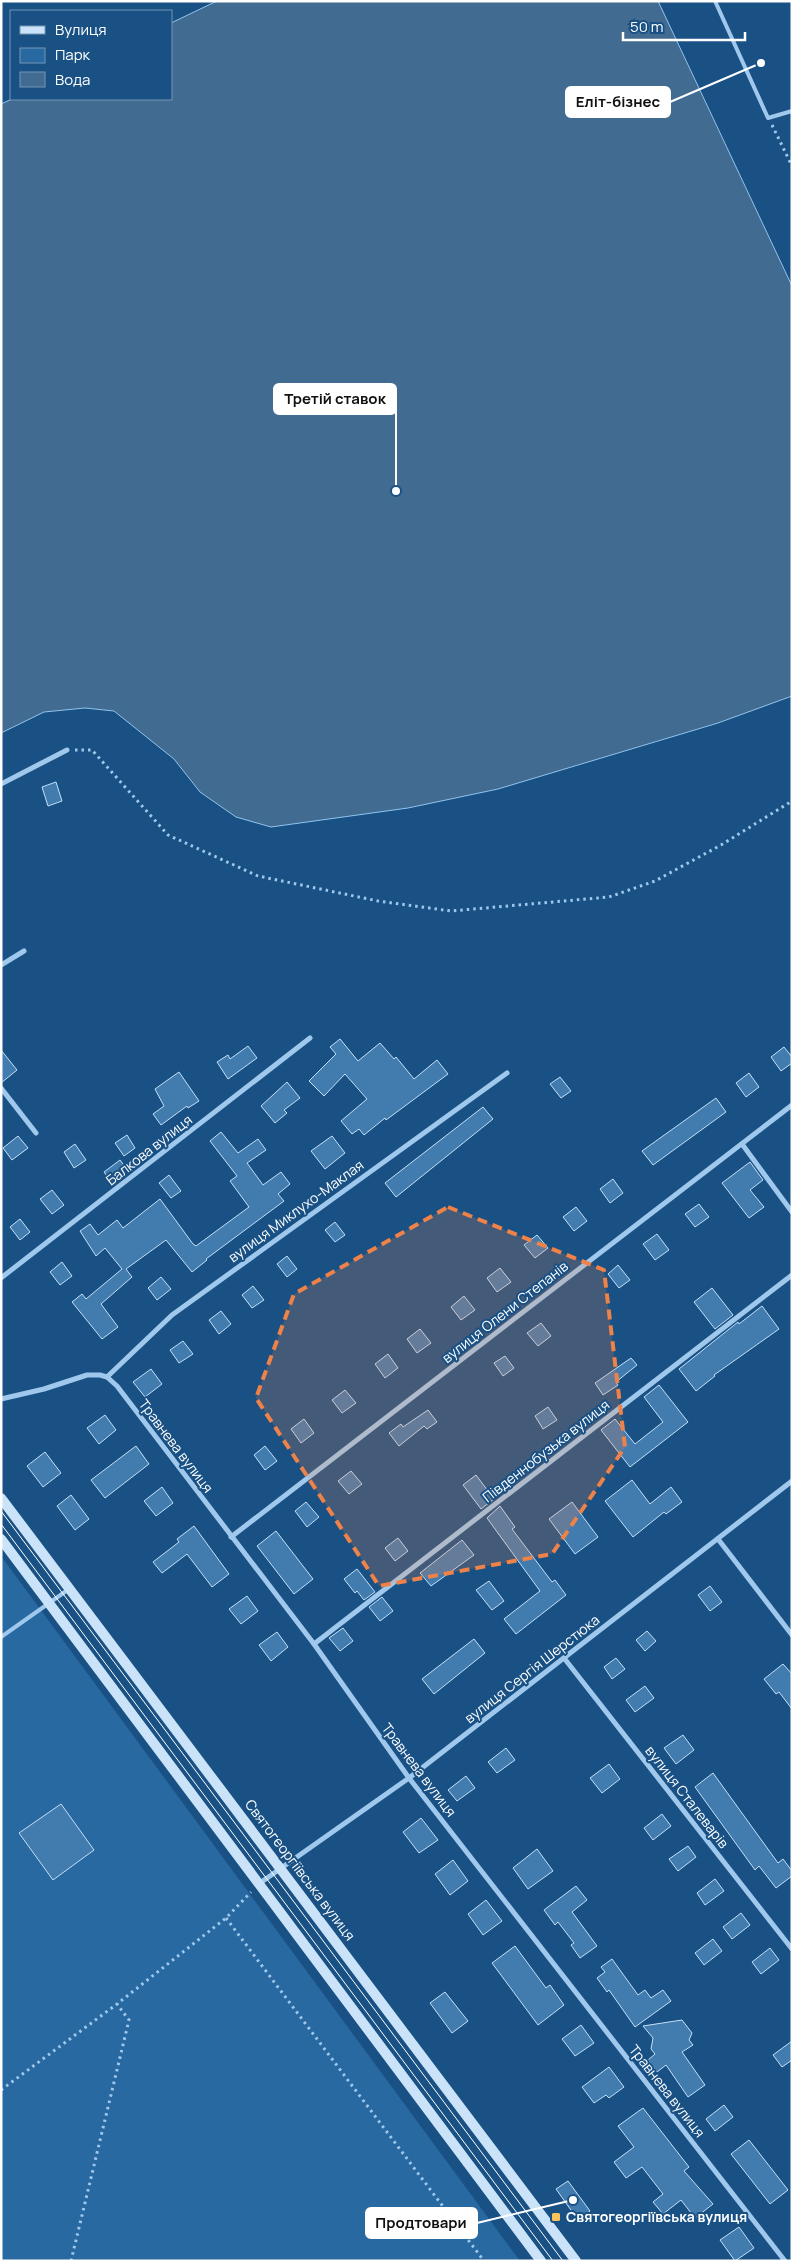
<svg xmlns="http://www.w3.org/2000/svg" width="793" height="2262" font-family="Manrope,sans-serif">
<rect width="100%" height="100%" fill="#195185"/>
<path fill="#2869a2" d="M 1,1556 L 520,2261 L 1,2261 Z"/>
<path fill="#416b91" stroke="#91c4ee" d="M 217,1 L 658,1 L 792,286 L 792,696 L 718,723 L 498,789 L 408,808 L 271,827 L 236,817 L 200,792 L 174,759 L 114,711 L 85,708 L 44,712 L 1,733 L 1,104 L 12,99 L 171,99 L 171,23 Z"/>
<g fill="#427bae" stroke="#c4e0f9">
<path d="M 56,782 L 62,801 L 48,806 L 42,787 Z"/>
<path d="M 340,1039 L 358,1061 L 380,1043 L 394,1059 L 396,1057 L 414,1079 L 437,1060 L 448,1074 L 386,1120 L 385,1118 L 364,1135 L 359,1129 L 352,1134 L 341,1121 L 367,1099 L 345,1074 L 324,1096 L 309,1081 L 336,1054 L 330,1047 Z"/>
<path d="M 248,1046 L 257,1058 L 228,1079 L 217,1062 L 228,1055 L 230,1059 Z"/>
<path d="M 784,1047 L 792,1057 L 792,1063 L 781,1071 L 771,1057 Z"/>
<path d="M 1,1050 L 17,1070 L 1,1083 Z"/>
<path d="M 179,1072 L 199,1101 L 188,1108 L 187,1106 L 161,1125 L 153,1114 L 164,1106 L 155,1089 Z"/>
<path d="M 749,1073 L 759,1087 L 746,1097 L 736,1083 Z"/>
<path d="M 560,1077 L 571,1091 L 561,1098 L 550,1084 Z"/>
<path d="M 287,1082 L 300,1098 L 284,1110 L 287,1113 L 275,1123 L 261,1106 Z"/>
<path d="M 716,1098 L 726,1112 L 653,1165 L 642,1151 Z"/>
<path d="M 483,1107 L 493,1119 L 396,1197 L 385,1183 Z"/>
<path d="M 221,1132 L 238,1153 L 258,1139 L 266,1150 L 247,1163 L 263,1185 L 281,1172 L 290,1184 L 278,1194 L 284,1201 L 206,1259 L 207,1260 L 192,1272 L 166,1240 L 126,1269 L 132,1277 L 101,1304 L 118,1327 L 102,1339 L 72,1302 L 82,1294 L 86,1299 L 122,1269 L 105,1248 L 96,1256 L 80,1231 L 90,1224 L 98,1235 L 117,1220 L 123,1228 L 160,1199 L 193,1244 L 196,1246 L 249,1207 L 230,1181 L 237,1176 L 210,1141 Z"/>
<path d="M 127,1135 L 135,1148 L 124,1156 L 115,1143 Z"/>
<path d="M 18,1136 L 28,1148 L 12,1160 L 3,1148 Z"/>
<path d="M 332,1136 L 345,1153 L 325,1169 L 311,1151 Z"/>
<path d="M 75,1144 L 86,1160 L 74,1168 L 64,1152 Z"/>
<path d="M 120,1160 L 128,1171 L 112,1183 L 104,1172 Z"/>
<path d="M 750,1162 L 763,1180 L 750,1190 L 764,1207 L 749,1218 L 722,1183 Z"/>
<path d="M 169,1175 L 181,1191 L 171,1198 L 159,1183 Z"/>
<path d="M 613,1179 L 623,1193 L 610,1203 L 600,1189 Z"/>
<path d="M 52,1190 L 64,1205 L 52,1214 L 40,1199 Z"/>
<path d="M 699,1204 L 709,1217 L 695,1227 L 685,1214 Z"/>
<path d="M 576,1207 L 587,1221 L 574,1231 L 563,1217 Z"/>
<path d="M 20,1219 L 30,1232 L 20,1240 L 10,1227 Z"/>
<path d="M 335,1222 L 345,1235 L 335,1242 L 325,1230 Z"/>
<path d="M 657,1234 L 669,1250 L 655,1260 L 643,1244 Z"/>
<path d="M 537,1235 L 548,1248 L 535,1258 L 524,1245 Z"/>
<path d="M 287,1256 L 297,1269 L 287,1277 L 277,1264 Z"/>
<path d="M 62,1262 L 72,1276 L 60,1285 L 50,1272 Z"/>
<path d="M 618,1265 L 630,1280 L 619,1288 L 608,1274 Z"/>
<path d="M 500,1268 L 511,1282 L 497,1292 L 487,1278 Z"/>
<path d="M 161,1277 L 171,1289 L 157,1300 L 148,1288 Z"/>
<path d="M 253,1286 L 264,1300 L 252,1308 L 242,1295 Z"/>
<path d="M 712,1288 L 733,1315 L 715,1329 L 694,1302 Z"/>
<path d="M 464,1296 L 475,1310 L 461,1320 L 451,1307 Z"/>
<path d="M 762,1306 L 779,1329 L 714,1375 L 715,1376 L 696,1391 L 679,1369 L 738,1322 L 739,1324 Z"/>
<path d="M 221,1311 L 231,1324 L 219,1334 L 209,1320 Z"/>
<path d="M 541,1323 L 551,1336 L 538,1346 L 527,1333 Z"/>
<path d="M 420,1329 L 431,1343 L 417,1353 L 407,1339 Z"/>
<path d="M 183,1341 L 193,1354 L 179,1363 L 170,1350 Z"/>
<path d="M 388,1354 L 398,1368 L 385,1378 L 375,1364 Z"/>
<path d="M 505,1356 L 514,1368 L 503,1376 L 494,1363 Z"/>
<path d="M 631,1358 L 637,1365 L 616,1382 L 618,1385 L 603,1395 L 595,1383 Z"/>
<path d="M 151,1369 L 162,1384 L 145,1397 L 133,1382 Z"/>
<path d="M 659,1385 L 688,1422 L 630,1467 L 601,1430 L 615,1419 L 635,1444 L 663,1422 L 644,1397 Z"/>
<path d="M 345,1390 L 356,1403 L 342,1413 L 332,1400 Z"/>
<path d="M 548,1407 L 557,1420 L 543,1429 L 535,1416 Z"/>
<path d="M 428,1410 L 437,1422 L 427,1429 L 424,1426 L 399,1446 L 389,1433 L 401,1424 L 403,1427 Z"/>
<path d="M 105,1415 L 116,1430 L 99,1444 L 87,1428 Z"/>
<path d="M 304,1419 L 314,1433 L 301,1443 L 291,1429 Z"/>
<path d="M 136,1446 L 149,1464 L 105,1498 L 91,1480 Z"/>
<path d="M 265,1446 L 277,1461 L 265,1470 L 254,1455 Z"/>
<path d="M 45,1452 L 61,1473 L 43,1487 L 27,1466 Z"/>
<path d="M 351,1471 L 362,1484 L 349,1494 L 338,1481 Z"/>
<path d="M 476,1475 L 494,1499 L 481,1509 L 463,1485 Z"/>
<path d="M 632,1480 L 650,1504 L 671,1487 L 682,1502 L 666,1514 L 664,1512 L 633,1537 L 605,1501 Z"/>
<path d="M 162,1487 L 173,1503 L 156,1516 L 144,1501 Z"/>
<path d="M 71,1495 L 89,1519 L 75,1530 L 57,1506 Z"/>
<path d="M 306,1502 L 319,1517 L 307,1527 L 295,1511 Z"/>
<path d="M 572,1502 L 598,1537 L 575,1554 L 549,1519 Z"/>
<path d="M 500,1506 L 515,1527 L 512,1529 L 552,1582 L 555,1580 L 566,1595 L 516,1634 L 504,1619 L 540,1591 L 487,1518 Z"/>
<path d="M 194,1526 L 229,1574 L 212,1587 L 187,1554 L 162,1573 L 153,1562 L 179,1542 L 177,1539 Z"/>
<path d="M 276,1531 L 313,1579 L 294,1594 L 257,1546 Z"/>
<path d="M 398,1538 L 408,1551 L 395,1561 L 385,1548 Z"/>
<path d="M 462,1540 L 474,1555 L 431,1586 L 420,1573 Z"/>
<path d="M 357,1569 L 375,1592 L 364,1600 L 357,1591 L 355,1593 L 344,1579 Z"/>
<path d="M 489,1581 L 504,1601 L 492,1610 L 476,1590 Z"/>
<path d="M 710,1586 L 722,1602 L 710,1611 L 698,1595 Z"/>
<path d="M 247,1596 L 258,1611 L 241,1624 L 229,1609 Z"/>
<path d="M 382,1597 L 393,1611 L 380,1621 L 369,1607 Z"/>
<path d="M 343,1628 L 353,1641 L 340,1651 L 329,1638 Z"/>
<path d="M 647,1631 L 656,1641 L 645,1651 L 636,1640 Z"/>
<path d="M 277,1632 L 288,1647 L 271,1661 L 259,1645 Z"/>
<path d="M 474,1639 L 485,1653 L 434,1694 L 422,1679 Z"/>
<path d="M 616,1658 L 625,1669 L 612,1679 L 604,1667 Z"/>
<path d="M 783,1664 L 792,1674 L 792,1709 L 779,1692 L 776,1694 L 764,1679 Z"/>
<path d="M 645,1686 L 654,1698 L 635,1712 L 626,1700 Z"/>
<path d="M 683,1735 L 694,1750 L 676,1764 L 664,1748 Z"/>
<path d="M 506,1748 L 515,1760 L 497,1773 L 488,1762 Z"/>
<path d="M 609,1764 L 620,1779 L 602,1793 L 590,1778 Z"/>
<path d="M 713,1773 L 778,1863 L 783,1859 L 792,1871 L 792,1876 L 776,1888 L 759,1866 L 755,1870 L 695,1787 Z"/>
<path d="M 466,1776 L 475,1788 L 457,1801 L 448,1790 Z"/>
<path d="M 61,1804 L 94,1850 L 53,1880 L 19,1833 Z"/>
<path d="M 662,1814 L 671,1826 L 653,1840 L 644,1828 Z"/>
<path d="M 421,1818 L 438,1840 L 419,1853 L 403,1832 Z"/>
<path d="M 688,1846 L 696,1857 L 678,1871 L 669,1859 Z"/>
<path d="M 537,1849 L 553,1871 L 528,1889 L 513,1868 Z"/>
<path d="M 453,1860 L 468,1881 L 450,1895 L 435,1874 Z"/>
<path d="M 715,1879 L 724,1891 L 705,1905 L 697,1893 Z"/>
<path d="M 576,1886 L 587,1900 L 572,1912 L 597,1946 L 580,1958 L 571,1945 L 574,1943 L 558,1922 L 555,1925 L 544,1910 Z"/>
<path d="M 486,1900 L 502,1921 L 483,1935 L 468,1914 Z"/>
<path d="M 741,1913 L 750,1925 L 732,1939 L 723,1927 Z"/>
<path d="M 713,1939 L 722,1951 L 704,1965 L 695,1953 Z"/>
<path d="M 515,1946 L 546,1988 L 550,1985 L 564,2005 L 538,2025 L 492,1963 Z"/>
<path d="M 770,1948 L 779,1960 L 761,1974 L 752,1962 Z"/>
<path d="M 612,1959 L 638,1995 L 645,1990 L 651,1998 L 663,1990 L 671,2001 L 635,2027 L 609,1990 L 607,1992 L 597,1978 L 605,1972 L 601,1967 Z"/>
<path d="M 445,1992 L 468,2021 L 452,2033 L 430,2003 Z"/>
<path d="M 682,2020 L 692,2033 L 689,2040 L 693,2045 L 682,2052 L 705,2085 L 688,2097 L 666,2065 L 657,2072 L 648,2060 L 655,2054 L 651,2049 L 653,2038 L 643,2026 Z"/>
<path d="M 581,2025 L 594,2043 L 575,2056 L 562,2039 Z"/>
<path d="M 792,2041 L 792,2060 L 782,2067 L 773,2055 Z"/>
<path d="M 609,2067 L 624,2087 L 609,2098 L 606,2095 L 594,2103 L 582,2087 Z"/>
<path d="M 724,2105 L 733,2117 L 715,2131 L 706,2119 Z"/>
<path d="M 643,2108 L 689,2167 L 684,2171 L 713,2204 L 695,2218 L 681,2200 L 663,2214 L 653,2202 L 663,2194 L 642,2167 L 626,2178 L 614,2162 L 634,2147 L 618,2126 Z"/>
<path d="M 749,2140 L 788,2190 L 770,2204 L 731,2154 Z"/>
<path d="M 568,2181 L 590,2211 L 578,2220 L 556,2189 Z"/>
<path d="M 739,2227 L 754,2248 L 735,2261 L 720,2240 Z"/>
</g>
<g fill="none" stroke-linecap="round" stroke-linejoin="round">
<g stroke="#9fc8ec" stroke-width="3" stroke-dasharray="2.5 4" stroke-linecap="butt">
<path d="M 772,125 L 792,166"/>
<path d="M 75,750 L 92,750 L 168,835 L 258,876 L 378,901 L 451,911 L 609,897 L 655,881 L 721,845 L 792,801"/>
<path d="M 226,1918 L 484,2261"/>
<path d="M 1,2090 L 117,2004 L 226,1918 L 251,1892"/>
<path d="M 71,2261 L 129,2020 L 117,2004"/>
</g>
<g stroke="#9fc8ec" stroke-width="4">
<path d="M 715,1 L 768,118 L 792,111"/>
<path d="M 1,1637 L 69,1589"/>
</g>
<g stroke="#9fc8ec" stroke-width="5">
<path d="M 1,784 L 67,750"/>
<path d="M 1,965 L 24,951"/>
<path d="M 1,1088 L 36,1133"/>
<path d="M 742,1144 L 792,1212"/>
<path d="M 1,1278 L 310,1038"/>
<path d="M 107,1377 L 172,1315 L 507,1073"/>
<path d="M 1,1399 L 44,1389 L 87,1375 L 100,1375 L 107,1377 L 117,1386 L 314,1644 L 409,1778 L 785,2261"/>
<path d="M 231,1537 L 792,1105"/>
<path d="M 718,1539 L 792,1635"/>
<path d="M 314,1644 L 792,1275"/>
<path d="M 564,1658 L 792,1949"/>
<path d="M 260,1883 L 409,1778 L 792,1481"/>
</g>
<g stroke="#cbe3f9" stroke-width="10">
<path d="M 1,1498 L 576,2261"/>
<path d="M 1,1539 L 541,2261"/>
</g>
<g stroke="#fff" stroke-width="1">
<path d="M 1,1511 L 563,2261"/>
<path d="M 1,1524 L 553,2261"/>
</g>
</g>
<path fill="#ee8249" fill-opacity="0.2" stroke="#ee8249" stroke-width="4" stroke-dasharray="10 6" stroke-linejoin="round" d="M 448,1207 L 604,1270 L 625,1447 L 552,1554 L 379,1586 L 256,1398 L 294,1294 Z"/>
<rect fill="#ffc25a" stroke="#195185" stroke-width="2" x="551" y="2212" width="10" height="10" rx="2.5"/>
<g text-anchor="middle" stroke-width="4" stroke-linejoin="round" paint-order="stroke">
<g font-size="14" fill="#fff" stroke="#195185">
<text transform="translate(149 1150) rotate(-38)" y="5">Балкова вулиця</text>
<text transform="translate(296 1211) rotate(-36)" y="5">вулиця Миклухо-Маклая</text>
<text transform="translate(505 1312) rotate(-38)" y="5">вулиця Олени Степанів</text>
<text transform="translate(176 1446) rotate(53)" y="5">Травнева вулиця</text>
<text transform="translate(546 1451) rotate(-38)" y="5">Південнобузька вулиця</text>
<text transform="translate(532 1669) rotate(-38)" y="5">вулиця Сергія Шерстюка</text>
<text transform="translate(419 1770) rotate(53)" y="5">Травнева вулиця</text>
<text transform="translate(687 1797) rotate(52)" y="5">вулиця Сталеварів</text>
<text transform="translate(300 1870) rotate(53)" y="5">Святогеоргіївська вулиця</text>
<text transform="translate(667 2091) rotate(52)" y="5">Травнева вулиця</text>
</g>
<g font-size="14" font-weight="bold" fill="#fff" stroke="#195185" text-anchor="start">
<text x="566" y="2222">Святогеоргіївська вулиця</text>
</g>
</g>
<path fill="none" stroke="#fff" stroke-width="2" d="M761 63L670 102M396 491L396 399M573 2200L477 2223"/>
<g fill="#fff" stroke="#195185" stroke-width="2">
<circle cx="761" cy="63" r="5"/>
<circle cx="396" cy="491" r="5"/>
<circle cx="573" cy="2200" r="5"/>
</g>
<g fill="#fff" stroke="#fff" stroke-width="2">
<rect x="566" y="87" width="104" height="30" rx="5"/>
<rect x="274" y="384" width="122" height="30" rx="5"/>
<rect x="366" y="2208" width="111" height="30" rx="5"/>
</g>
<g font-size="15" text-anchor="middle" font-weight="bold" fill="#111">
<text x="618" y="107">Еліт-бізнес</text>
<text x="335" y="404">Третій ставок</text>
<text x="421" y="2228">Продтовари</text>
</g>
<rect width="793" height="2262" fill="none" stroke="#ffffff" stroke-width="5"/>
<rect x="10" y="10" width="162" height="90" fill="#195185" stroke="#7597b6"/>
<rect x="20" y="26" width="25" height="8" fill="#cbe3f9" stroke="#7597b6"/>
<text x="55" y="35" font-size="15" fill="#ffffff">Вулиця</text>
<rect x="20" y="48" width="25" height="15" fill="#2869a2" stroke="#7597b6"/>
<text x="55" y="60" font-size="15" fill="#ffffff">Парк</text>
<rect x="20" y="72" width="25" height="15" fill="#416b91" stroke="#7597b6"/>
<text x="55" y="85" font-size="15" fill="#ffffff">Вода</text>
<path d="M623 32v8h122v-8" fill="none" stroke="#ffffff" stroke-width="2.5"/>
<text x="630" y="32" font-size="15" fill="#ffffff" stroke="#195185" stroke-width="4" paint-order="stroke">50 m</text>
</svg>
